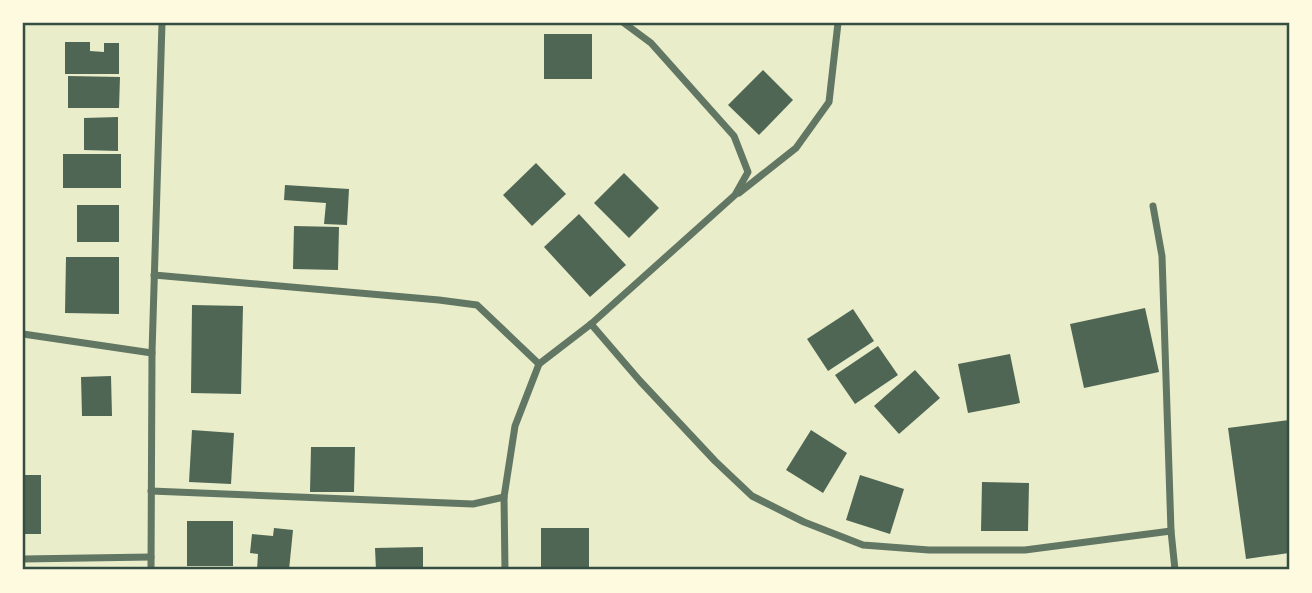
<svg xmlns="http://www.w3.org/2000/svg" width="1312" height="593" font-family="Ubuntu,sans-serif">
<rect width="100%" height="100%" fill="#e9edc9"/>
<g fill="#4f6655">
<rect x="544" y="34" width="48" height="45"/>
<path d="M 65,42 L 90,42 L 90,51 L 104,52 L 104,43 L 119,43 L 119,74 L 65,74 Z"/>
<path d="M 763,70 L 793,100 L 759,135 L 728,105 Z"/>
<path d="M 68,76 L 120,77 L 119,108 L 68,108 Z"/>
<path d="M 118,117 L 118,151 L 84,150 L 84,118 Z"/>
<rect x="63" y="154" width="58" height="34"/>
<path d="M 536,163 L 566,194 L 532,226 L 503,195 Z"/>
<path d="M 624,173 L 659,208 L 629,238 L 594,203 Z"/>
<path d="M 285,185 L 349,189 L 347,225 L 324,224 L 326,203 L 284,200 Z"/>
<rect x="77" y="205" width="42" height="37"/>
<path d="M 579,214 L 626,265 L 590,297 L 544,247 Z"/>
<path d="M 294,226 L 339,227 L 338,270 L 293,269 Z"/>
<path d="M 66,257 L 119,257 L 119,314 L 65,313 Z"/>
<path d="M 192,305 L 243,306 L 241,394 L 191,393 Z"/>
<path d="M 1145,308 L 1159,372 L 1084,388 L 1070,324 Z"/>
<path d="M 853,309 L 874,341 L 828,371 L 807,339 Z"/>
<path d="M 878,346 L 898,375 L 855,404 L 835,375 Z"/>
<path d="M 1010,354 L 1020,403 L 968,413 L 958,364 Z"/>
<path d="M 915,370 L 940,398 L 899,434 L 874,406 Z"/>
<path d="M 111,376 L 112,416 L 82,416 L 81,377 Z"/>
<path d="M 1289,420 L 1289,553 L 1246,559 L 1228,428 Z"/>
<path d="M 192,430 L 234,433 L 231,484 L 189,482 Z"/>
<path d="M 811,430 L 847,453 L 823,493 L 786,470 Z"/>
<path d="M 311,447 L 355,447 L 354,492 L 310,492 Z"/>
<rect x="23" y="475" width="18" height="59"/>
<path d="M 860,475 L 904,489 L 890,534 L 846,520 Z"/>
<path d="M 982,482 L 1029,483 L 1028,531 L 981,531 Z"/>
<rect x="187" y="521" width="46" height="45"/>
<path d="M 274,528 L 293,530 L 289,570 L 257,570 L 258,554 L 250,553 L 252,534 L 273,536 Z"/>
<rect x="541" y="528" width="48" height="42"/>
<path d="M 423,547 L 423,570 L 376,570 L 375,548 Z"/>
</g>
<g fill="none" stroke-linecap="round" stroke-linejoin="round">
<g stroke="#617663" stroke-width="7">
<path d="M 739,193 L 796,148 L 829,102 L 838,23"/>
<path d="M 1153,206 L 1162,256 L 1171,531 L 1175,570"/>
<path d="M 154,275 L 439,300 L 477,305 L 539,364"/>
<path d="M 591,324 L 640,381 L 715,461 L 752,496 L 804,522 L 863,545 L 929,550 L 1025,550 L 1171,531"/>
<path d="M 23,334 L 152,353"/>
<path d="M 151,491 L 473,504 L 504,497"/>
<path d="M 23,559 L 151,557"/>
<path d="M 151,570 L 152,353 L 162,23"/>
<path d="M 505,570 L 504,497 L 515,426 L 539,364 L 591,324 L 735,195 L 748,172 L 734,136 L 651,43 L 624,23"/>
</g>
</g>
<rect width="1312" height="593" fill="none" stroke="#fefae0" stroke-width="49"/>
<rect x="24" y="24" width="1264" height="544" fill="none" stroke="#344e41" stroke-width="2.5"/>
</svg>
